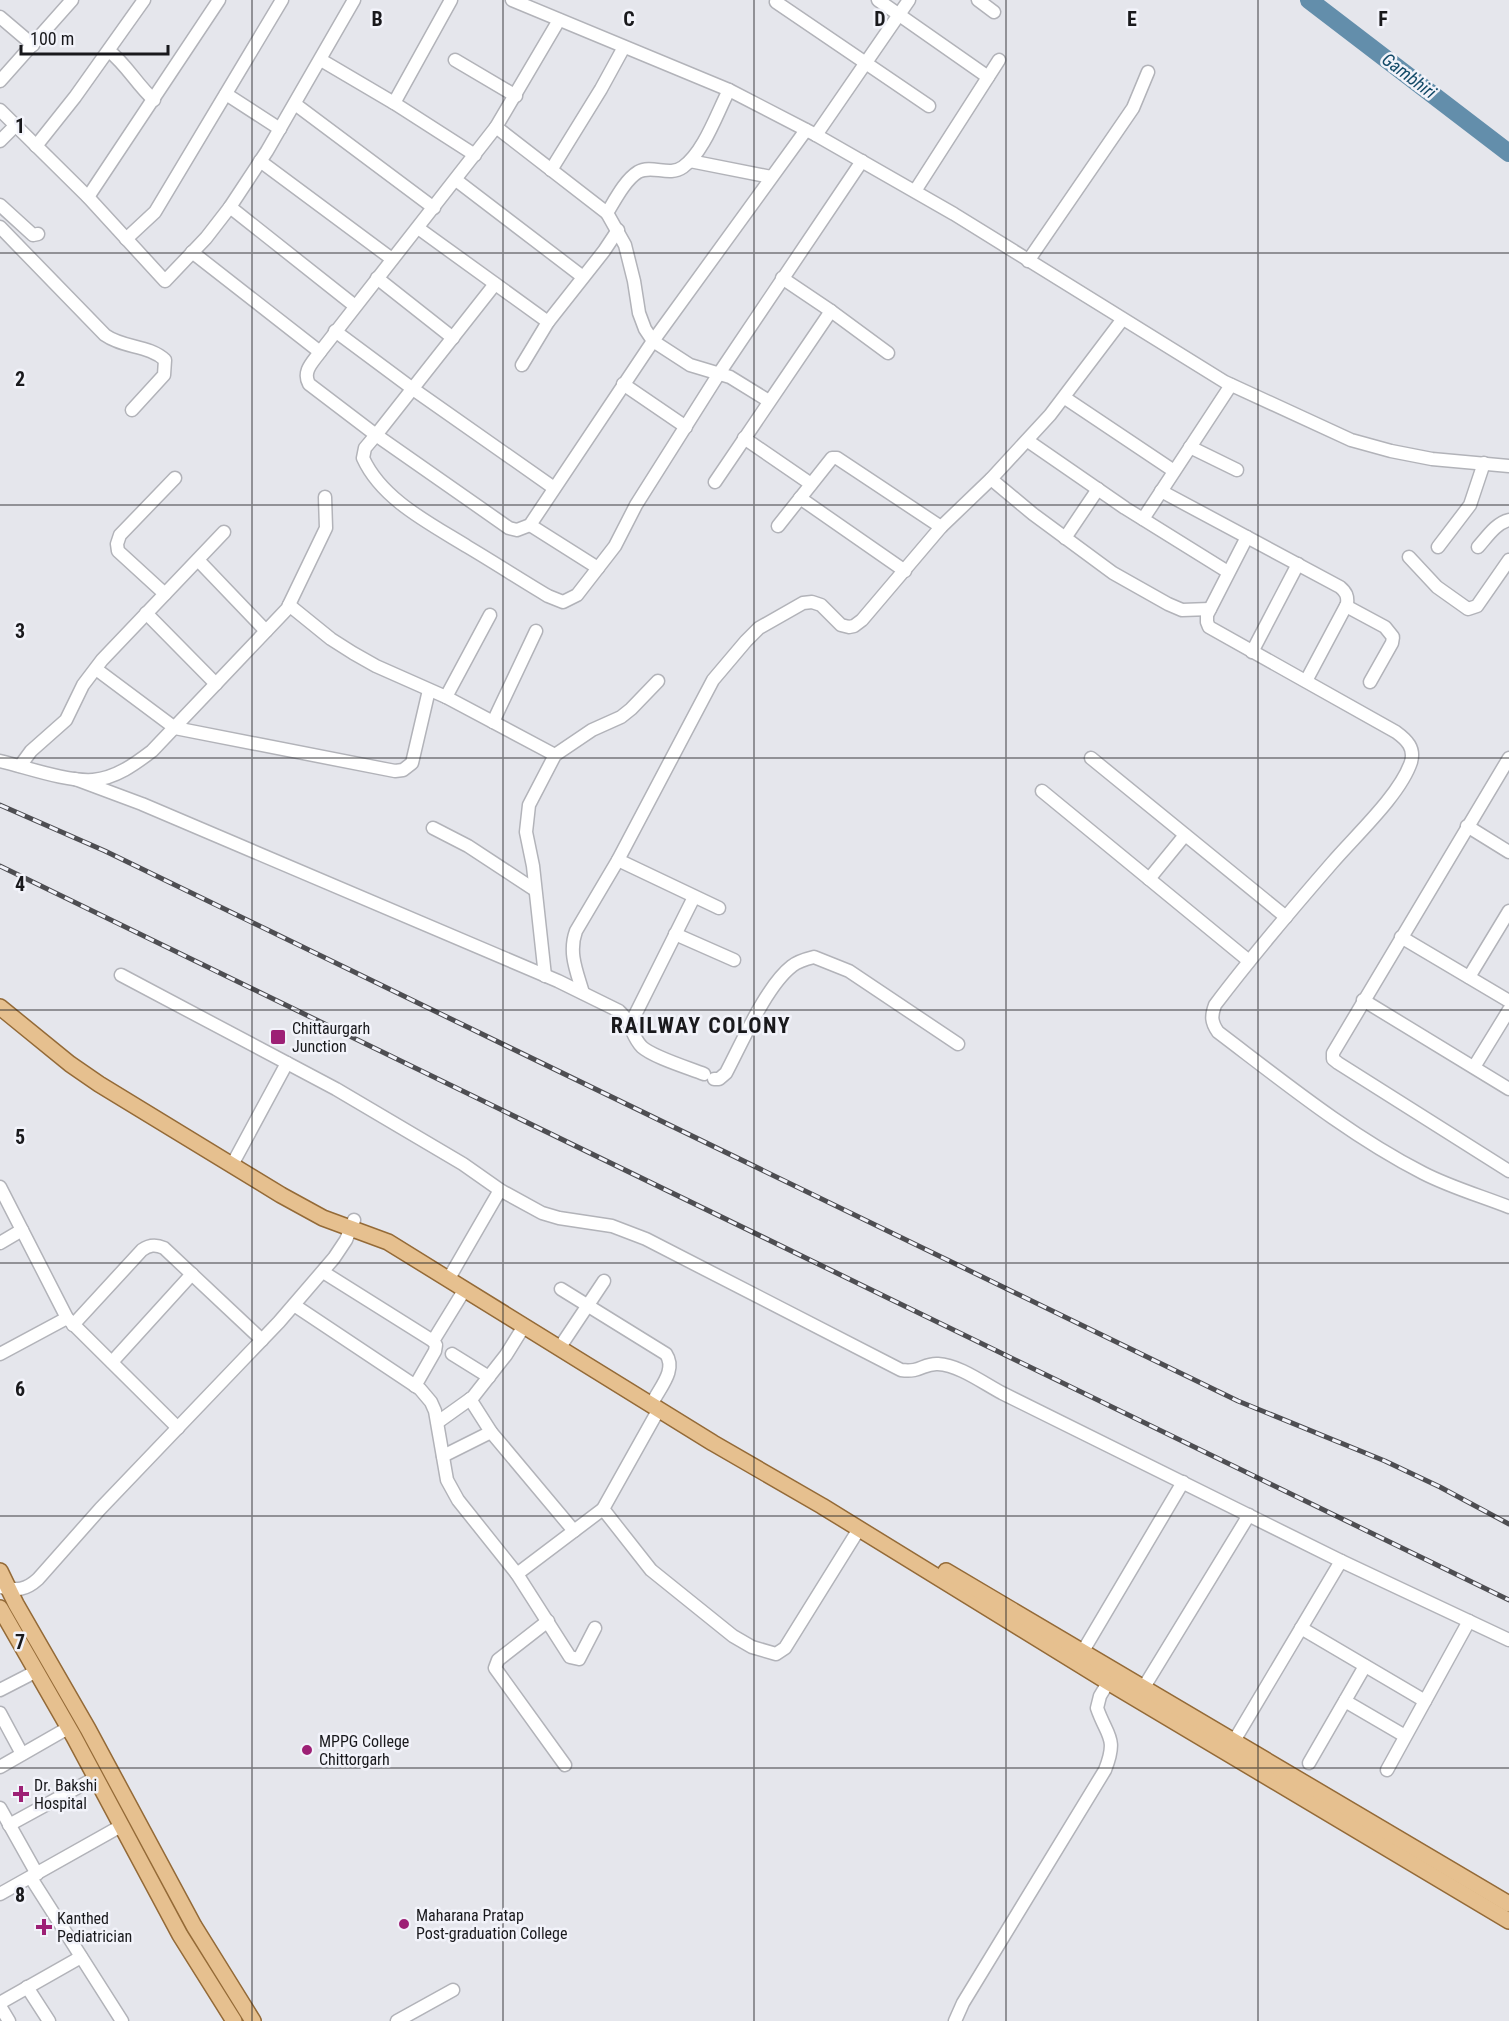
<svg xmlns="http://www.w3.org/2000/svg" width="1509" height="2021" font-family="'Roboto Condensed',sans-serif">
<rect width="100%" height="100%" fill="#e5e6ec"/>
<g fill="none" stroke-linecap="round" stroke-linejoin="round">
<path stroke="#638eab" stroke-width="18" d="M 1309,0 L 1509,153"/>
<defs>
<g id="minor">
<path d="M 512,0 L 729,90 L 816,135 L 954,214 L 1225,382 L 1351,440 L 1391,451 L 1432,459 L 1509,466"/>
<path d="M 878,0 L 988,77"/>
<path d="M 978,0 L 994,12"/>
<path d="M 776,2 L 929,106"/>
<path d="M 0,17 L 33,45"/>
<path d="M 109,51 C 127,65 137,85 154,100"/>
<path d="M 321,60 L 394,103 L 475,155"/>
<path d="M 455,60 L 516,96"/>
<path d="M 0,81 L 72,0"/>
<path d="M 226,94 L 280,129"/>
<path d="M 394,103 L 451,0"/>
<path d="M 295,104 L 434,208"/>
<path d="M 0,110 L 88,197 L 165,281 L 206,238 L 230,207 L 267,151 L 354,0"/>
<path d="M 496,127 L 559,20"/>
<path d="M 816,135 L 909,0"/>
<path d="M 0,141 L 15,126"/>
<path d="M 36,146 L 75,97 L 144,0"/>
<path d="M 260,161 L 392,259"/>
<path d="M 690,161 L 771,177"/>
<path d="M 551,170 L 601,89 L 624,47"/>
<path d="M 456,180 L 583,277"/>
<path d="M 915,191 L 999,60"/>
<path d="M 88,197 L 219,0"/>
<path d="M 0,205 L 33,235 L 38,234"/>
<path d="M 230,207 L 355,306"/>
<path d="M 607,213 L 625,245 L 634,281 L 639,313 L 645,329 L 653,341 L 690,365 L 730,377 L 769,401"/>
<path d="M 0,227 L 105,335 C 123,348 149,345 165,360 L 164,375 L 132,410"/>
<path d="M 418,228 L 548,322"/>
<path d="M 126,239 L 155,212 L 282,0"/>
<path d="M 192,252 L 320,352 L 496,127 L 607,213 C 615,200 625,180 638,172 C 652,164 669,177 683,167 C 704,152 717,113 729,90"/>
<path d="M 1028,261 L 1133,108 L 1148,72"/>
<path d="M 377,278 L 453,338"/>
<path d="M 782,278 L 831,311 L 888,353"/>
<path d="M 495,284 L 376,435 L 509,528 L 517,530 L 530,525 L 653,341 L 806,130"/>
<path d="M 335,331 L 413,389 L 554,488"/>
<path d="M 320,352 C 313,362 302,371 309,384 L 376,435 L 365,448 L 363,458 C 382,500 431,524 468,547 C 495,563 521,580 548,596 L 563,602 L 577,595 L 615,546 L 636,505 L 720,372 L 862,161"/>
<path d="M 522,365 L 548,322 L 604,251 L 618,230"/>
<path d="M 623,384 L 686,427"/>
<path d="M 1065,398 L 1174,471"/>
<path d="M 744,438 L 811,484"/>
<path d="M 1028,441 L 1125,508 L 1228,572"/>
<path d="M 1190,447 L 1237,470"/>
<path d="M 991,479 L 1033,514 L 1113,573 L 1168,604 L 1182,610 L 1210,609"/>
<path d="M 715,482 L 831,311"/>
<path d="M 1161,491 L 1340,587 C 1346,592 1348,596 1347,604 L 1306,681"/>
<path d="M 800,498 L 905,571"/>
<path d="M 1143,519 L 1231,385"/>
<path d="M 530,525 L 598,568"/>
<path d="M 778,526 L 832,458 L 837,458 L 941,527"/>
<path d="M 1247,537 L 1207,615 L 1207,622 L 1209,627 L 1396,732 C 1407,740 1415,748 1411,762 C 1400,795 1355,836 1332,863 C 1292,909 1252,956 1215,1005 C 1211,1016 1211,1022 1218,1032 C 1284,1082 1349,1135 1423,1173 C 1450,1187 1481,1196 1509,1207"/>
<path d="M 1065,538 L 1098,489"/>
<path d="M 1438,547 L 1470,505 L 1484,463"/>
<path d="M 1478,547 C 1487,537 1496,523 1509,520"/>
<path d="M 1409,557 L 1437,587 L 1468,609 L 1477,606 L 1509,560"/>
<path d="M 198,560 L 266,631"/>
<path d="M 165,594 L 118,551 L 117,544 L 120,535 L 175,478"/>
<path d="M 289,605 L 331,639 L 353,653 L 376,666 L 446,697 L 555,755"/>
<path d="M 1346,606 L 1385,627 L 1393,637 L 1392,643 L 1370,682"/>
<path d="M 146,613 L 216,684"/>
<path d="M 1252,652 L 1298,564"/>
<path d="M 96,669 L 175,728 L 395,771 L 403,770 L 412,763 L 429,690"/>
<path d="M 446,697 L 490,615"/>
<path d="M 493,722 L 536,631"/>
<path d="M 1091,758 L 1286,917"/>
<path d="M 1509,758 L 1333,1053 L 1333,1059 L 1338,1063 L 1509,1171"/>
<path d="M 0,761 C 26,767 67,782 93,780 C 116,778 135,764 152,751 L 287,609 L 326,528 L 325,497"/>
<path d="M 20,766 L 31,751 L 66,720 L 83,685 L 102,660 L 224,532"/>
<path d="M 75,779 L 142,804 L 558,981 L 619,1011 C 632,1022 631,1036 642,1047 C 653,1057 689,1068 704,1074"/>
<path d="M 1042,791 L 1249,961"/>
<path d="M 1467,826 L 1509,852"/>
<path d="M 433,828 L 468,846 L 535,890"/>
<path d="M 618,860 L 719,908"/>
<path d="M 1149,879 L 1185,835"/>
<path d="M 675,934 L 734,960"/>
<path d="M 1401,937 L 1509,1001"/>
<path d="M 121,975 L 336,1089 L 463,1164 L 500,1190 L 542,1213 L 559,1218 L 612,1226 L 646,1239 L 901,1370 C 921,1373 923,1363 938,1364 C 959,1365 983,1383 1002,1393 L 1341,1561 L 1509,1640"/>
<path d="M 545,976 L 533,866 L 526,832 L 529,805 L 555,755 L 592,730 L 621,717 L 631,709 L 658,681"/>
<path d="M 1469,977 L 1509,911"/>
<path d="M 583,993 C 577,972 568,953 576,931 L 618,860 L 713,680 L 746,641 L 759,628 L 803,603 L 812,602 L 821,605 L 841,625 L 849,627 L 854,626 L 862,620 L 941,527 L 991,479 L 1050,415 L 1122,320"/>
<path d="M 1363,1000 L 1509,1089"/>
<path d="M 630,1025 L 694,897"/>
<path d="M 1474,1067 L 1509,1010"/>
<path d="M 714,1079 L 719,1079 L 726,1073 C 742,1043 766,986 792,966 C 798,961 806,959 814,957 L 849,971 L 958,1044"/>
<path d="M 232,1165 L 287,1063"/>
<path d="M 0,1187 L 67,1318 L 178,1428"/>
<path d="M 0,1243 L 22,1230"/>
<path d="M 323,1272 L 433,1341"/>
<path d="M 452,1273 L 500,1190"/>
<path d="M 561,1289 L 666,1354 C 676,1369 662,1385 655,1398"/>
<path d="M 294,1305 L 420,1389 L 431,1402 L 435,1411 L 447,1480 L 458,1500 L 517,1574 L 603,1509 L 659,1409"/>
<path d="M 73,1325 L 142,1250 C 149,1245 155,1244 164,1248 L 262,1340"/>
<path d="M 564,1341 L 604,1281"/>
<path d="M 0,1354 L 67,1318"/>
<path d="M 452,1354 L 489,1377"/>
<path d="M 112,1362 L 192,1274"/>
<path d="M 415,1386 L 435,1351 L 436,1345 L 433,1341 L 465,1289"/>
<path d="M 470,1399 L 491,1432"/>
<path d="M 438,1422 L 473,1397 L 506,1355 L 524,1326"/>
<path d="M 443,1456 L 491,1432 L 574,1531"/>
<path d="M 603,1509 L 651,1570 L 733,1636 L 752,1647 L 776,1654 L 785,1648 L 859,1529"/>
<path d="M 517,1574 L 570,1657 L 579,1659 L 595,1628"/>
<path d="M 1,1587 C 17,1591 26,1590 38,1579 L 100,1509 L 279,1322 L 334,1258 L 346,1240 L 354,1220"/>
<path d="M 548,1621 L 498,1660 L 495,1668 L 565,1765"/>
<path d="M 1301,1628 L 1425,1701"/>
<path d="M 1083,1651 L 1183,1482"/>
<path d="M 1144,1687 L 1249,1515"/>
<path d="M 0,1690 L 35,1672"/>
<path d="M 1345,1701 L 1405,1736"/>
<path d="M 0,1713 L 22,1754"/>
<path d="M 1234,1741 L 1341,1561"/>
<path d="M 1309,1763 L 1365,1666"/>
<path d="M 0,1767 L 68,1728"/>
<path d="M 1387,1770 L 1469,1621"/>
<path d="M 0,1808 L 37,1874"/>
<path d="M 9,1825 L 95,1778"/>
<path d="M 31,1878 L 122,2021"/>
<path d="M 0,1894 L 121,1826"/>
<path d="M 27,1987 L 49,2021"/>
<path d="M 0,2003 L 81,1957"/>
<path d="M 0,2006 L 9,2021"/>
<path d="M 397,2021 L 453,1990"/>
<path d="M 955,2021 L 963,2003 L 1105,1770 C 1118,1737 1107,1737 1097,1708 L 1100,1696 L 1112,1676"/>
</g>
<g id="major">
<path d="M 0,1007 L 70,1064 L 99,1084 L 281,1195 L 323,1218 L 388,1242 L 713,1443 L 822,1506 L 1108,1682 L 1509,1921"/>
<path d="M 0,1571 L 16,1604 L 88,1729 L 194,1926 L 253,2021"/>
<path d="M 946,1571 L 1509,1904"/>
<path d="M 0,1608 L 74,1737 L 180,1935 L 234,2021"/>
</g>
</defs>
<use href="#minor" stroke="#b2b3b9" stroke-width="15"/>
<use href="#major" stroke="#946a37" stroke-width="18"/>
<use href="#minor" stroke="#fff" stroke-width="12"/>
<use href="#major" stroke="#e6c08f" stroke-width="15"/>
<defs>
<g id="rail">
<path d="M 0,805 L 105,851 L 1238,1401 L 1385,1461 L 1440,1487 L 1509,1524"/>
<path d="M 0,866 L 1509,1600"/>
</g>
</defs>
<use href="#rail" stroke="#4e4e52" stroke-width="5"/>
<use href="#rail" stroke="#f2f3fa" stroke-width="3" stroke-dasharray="9" stroke-linecap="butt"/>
</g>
<path fill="none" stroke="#19191c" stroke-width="1.5" stroke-opacity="0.55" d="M 252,0 L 252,2021M 503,0 L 503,2021M 754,0 L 754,2021M 1006,0 L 1006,2021M 1258,0 L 1258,2021M 0,253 L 1509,253M 0,505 L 1509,505M 0,758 L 1509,758M 0,1010 L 1509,1010M 0,1263 L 1509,1263M 0,1516 L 1509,1516M 0,1768 L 1509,1768"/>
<g fill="#9d2075" stroke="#f2f3fa" stroke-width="2">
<rect x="270" y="1029" width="16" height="16" rx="3"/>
<circle cx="307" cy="1750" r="6"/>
<path d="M18 1785h6v6h6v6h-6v6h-6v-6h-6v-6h6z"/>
<circle cx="404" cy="1924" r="6"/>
<path d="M41 1918h6v6h6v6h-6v6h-6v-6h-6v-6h6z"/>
</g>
<g text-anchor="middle" stroke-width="5" stroke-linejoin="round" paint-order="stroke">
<g font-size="16" fill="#19191c" stroke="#f2f3fa" text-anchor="start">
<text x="292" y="1034">Chittaurgarh<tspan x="292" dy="18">Junction</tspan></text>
<text x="319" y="1747">MPPG College<tspan x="319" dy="18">Chittorgarh</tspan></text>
<text x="34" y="1791">Dr. Bakshi<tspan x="34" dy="18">Hospital</tspan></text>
<text x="416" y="1921">Maharana Pratap<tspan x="416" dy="18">Post-graduation College</tspan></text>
<text x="57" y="1924">Kanthed<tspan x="57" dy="18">Pediatrician</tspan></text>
</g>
<g font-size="18" font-style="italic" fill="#134a68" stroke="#f2f3fa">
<text transform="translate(1409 76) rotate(37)" y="6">Gambhiri</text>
</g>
<g font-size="22" font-weight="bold" letter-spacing="1.5" fill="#19191c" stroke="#f2f3fa">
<text x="701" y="1033">RAILWAY COLONY</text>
</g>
</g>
<g font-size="20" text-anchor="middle" font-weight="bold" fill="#19191c" stroke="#f2f3fa" stroke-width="5" stroke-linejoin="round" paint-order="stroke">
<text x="377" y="26">B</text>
<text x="629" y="26">C</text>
<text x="880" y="26">D</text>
<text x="1132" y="26">E</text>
<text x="1383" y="26">F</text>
<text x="20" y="133">1</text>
<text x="20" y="386">2</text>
<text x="20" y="638">3</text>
<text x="20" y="891">4</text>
<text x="20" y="1144">5</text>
<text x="20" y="1396">6</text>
<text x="20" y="1649">7</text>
<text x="20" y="1902">8</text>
</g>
<path d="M21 45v9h147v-9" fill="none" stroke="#19191c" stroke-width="3"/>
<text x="30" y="45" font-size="18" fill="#19191c" stroke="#f2f3fa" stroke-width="4.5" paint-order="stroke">100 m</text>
</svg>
